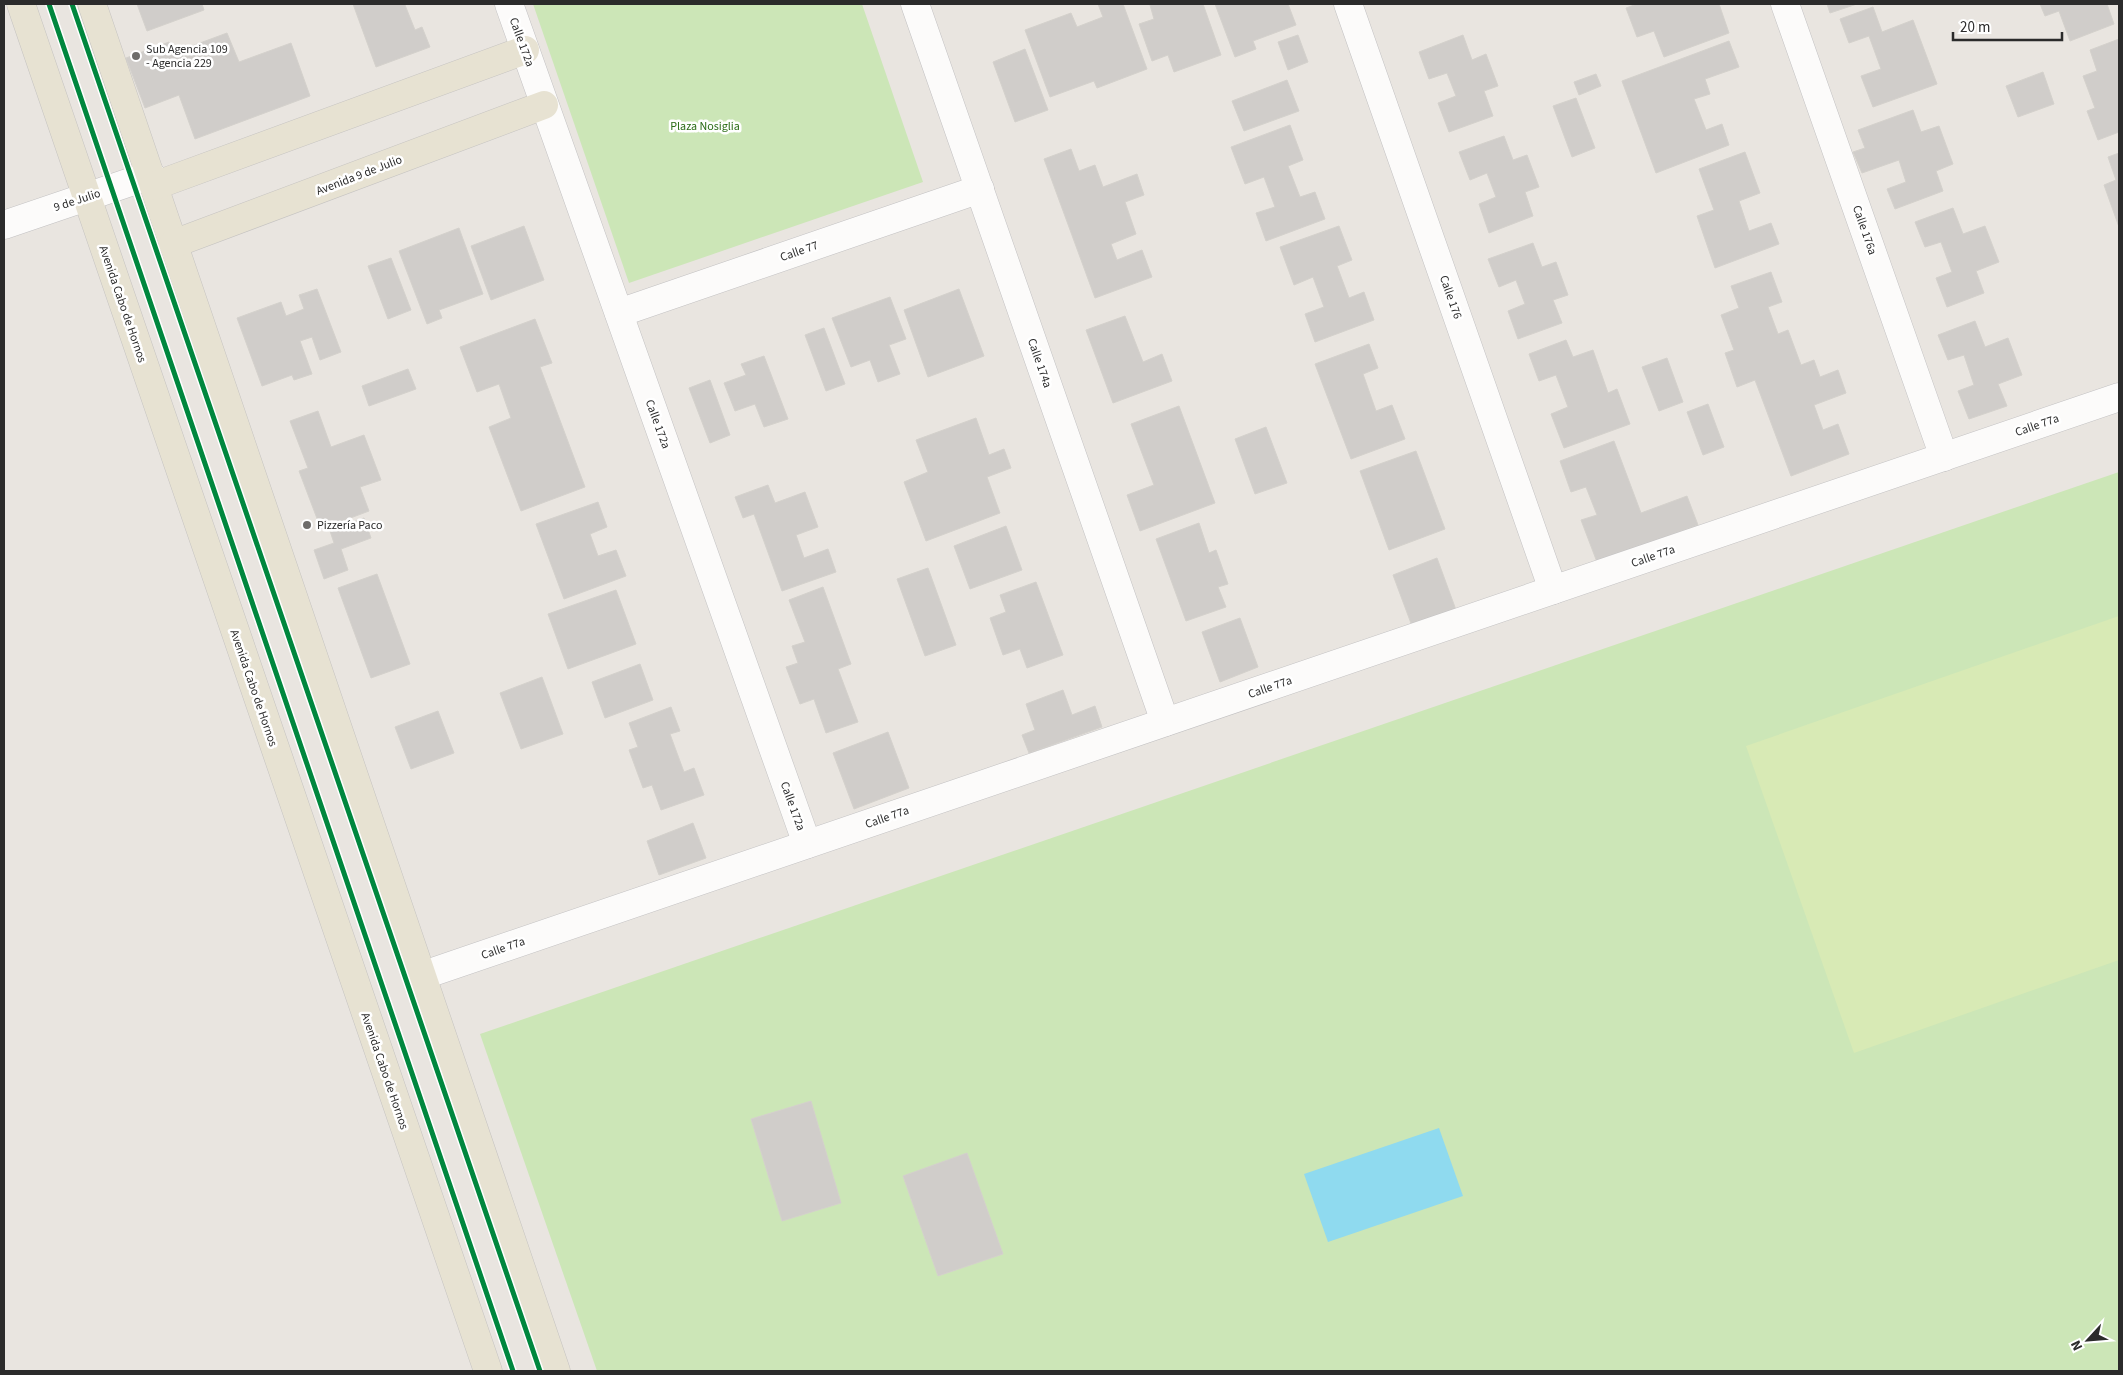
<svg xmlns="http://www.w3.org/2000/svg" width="2123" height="1375" font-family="'Source Sans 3',sans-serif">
<rect width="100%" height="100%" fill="#e9e5e0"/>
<g fill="#cce6b7">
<path d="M 533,4 L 862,4 L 923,182 L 629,283 Z"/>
<path d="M 2119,472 L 2119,1371 L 597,1371 L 480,1034 Z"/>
</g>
<path fill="#d8eab5" d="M 2119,616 L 2119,960 L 1854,1053 L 1746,746 Z"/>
<path fill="#8fdaef" d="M 1439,1128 L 1463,1196 L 1328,1242 L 1304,1174 Z"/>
<g fill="#d0cdca" stroke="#d4d1cc">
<path d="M 137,4 L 202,4 L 204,10 L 147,31 Z"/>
<path d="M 353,4 L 407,4 L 405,5 L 415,30 L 422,27 L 430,47 L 376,67 Z"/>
<path d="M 1098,4 L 1123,4 L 1147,69 L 1097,88 L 1094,81 L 1050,97 L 1025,30 L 1071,13 L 1077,27 L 1103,17 Z"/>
<path d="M 1152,4 L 1203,4 L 1221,55 L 1174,72 L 1168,55 L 1152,61 L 1139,24 L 1154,19 L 1150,5 Z"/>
<path d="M 1215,4 L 1288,4 L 1296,25 L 1253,41 L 1256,49 L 1235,57 Z"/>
<path d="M 1637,4 L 1719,4 L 1729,33 L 1664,57 L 1654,31 L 1637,37 L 1626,8 Z"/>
<path d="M 1827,4 L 1857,4 L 1830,13 Z"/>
<path d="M 2040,4 L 2107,4 L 2114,24 L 2070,41 L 2059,11 L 2045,16 Z"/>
<path d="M 1873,7 L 1882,32 L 1913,20 L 1937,84 L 1873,107 L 1861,76 L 1881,69 L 1869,36 L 1849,43 L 1840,19 Z"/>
<path d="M 227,33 L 239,62 L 291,43 L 310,96 L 195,139 L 179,95 L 145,108 L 126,58 L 169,42 L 173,53 Z"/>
<path d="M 1298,35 L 1308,62 L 1288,70 L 1278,42 Z"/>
<path d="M 1463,35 L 1472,60 L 1486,54 L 1498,86 L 1484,91 L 1493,116 L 1449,132 L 1438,103 L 1456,96 L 1447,73 L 1429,79 L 1419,52 Z"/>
<path d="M 2119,39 L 2119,132 L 2098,140 L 2087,111 L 2095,108 L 2083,76 L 2097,71 L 2090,50 Z"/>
<path d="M 1729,41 L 1739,67 L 1705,79 L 1710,94 L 1694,99 L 1706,130 L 1722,124 L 1729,145 L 1656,173 L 1622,81 Z"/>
<path d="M 1025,49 L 1048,110 L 1015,122 L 993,62 Z"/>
<path d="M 2043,72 L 2054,104 L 2018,117 L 2006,86 Z"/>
<path d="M 1596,74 L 1601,86 L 1579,95 L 1574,82 Z"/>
<path d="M 1287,80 L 1299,111 L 1244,131 L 1232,101 Z"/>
<path d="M 1576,98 L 1595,148 L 1572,157 L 1553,106 Z"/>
<path d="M 1913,110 L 1921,132 L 1939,126 L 1953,164 L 1936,171 L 1943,191 L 1895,209 L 1887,189 L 1906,182 L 1899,160 L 1862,173 L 1853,152 L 1865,148 L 1858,130 Z"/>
<path d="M 1290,125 L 1303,160 L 1288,166 L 1300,197 L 1315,192 L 1325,219 L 1266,241 L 1256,213 L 1275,207 L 1264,177 L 1245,184 L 1231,147 Z"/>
<path d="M 1504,136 L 1513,160 L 1527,155 L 1539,187 L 1525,192 L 1533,216 L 1489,233 L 1479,204 L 1496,197 L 1487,173 L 1470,180 L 1459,152 Z"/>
<path d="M 1071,149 L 1079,171 L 1095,165 L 1103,187 L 1137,174 L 1144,195 L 1125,202 L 1136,234 L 1111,244 L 1117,260 L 1142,250 L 1152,277 L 1095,298 L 1044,159 Z"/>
<path d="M 1745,152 L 1760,193 L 1739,201 L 1749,231 L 1771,223 L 1779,244 L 1715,268 L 1697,216 L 1714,210 L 1699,169 Z"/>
<path d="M 2119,153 L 2119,227 L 2104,185 L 2116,180 L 2108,157 Z"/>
<path d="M 1953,208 L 1963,234 L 1985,226 L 1999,262 L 1976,271 L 1984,293 L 1947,307 L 1936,278 L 1952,272 L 1941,242 L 1925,247 L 1915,222 Z"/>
<path d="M 524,226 L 544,280 L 491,300 L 471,246 Z"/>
<path d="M 1339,226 L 1352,260 L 1337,266 L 1349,298 L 1364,292 L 1374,320 L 1315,342 L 1305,314 L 1324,307 L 1313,277 L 1294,285 L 1280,247 Z"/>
<path d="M 459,228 L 483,294 L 439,310 L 442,318 L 427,324 L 399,251 Z"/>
<path d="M 1533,243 L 1542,267 L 1556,262 L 1568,295 L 1553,300 L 1562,323 L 1518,339 L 1508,311 L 1525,304 L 1516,280 L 1499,287 L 1488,259 Z"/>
<path d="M 391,258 L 411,310 L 388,319 L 368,266 Z"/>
<path d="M 1771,272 L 1782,302 L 1768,307 L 1778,334 L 1788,330 L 1801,365 L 1814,360 L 1820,377 L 1838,370 L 1846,393 L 1814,405 L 1823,430 L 1838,424 L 1849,454 L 1791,476 L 1755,380 L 1737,387 L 1725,353 L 1734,350 L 1721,315 L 1739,308 L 1731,286 Z"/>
<path d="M 317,289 L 341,352 L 320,360 L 312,337 L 300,341 L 312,374 L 294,380 L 292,375 L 262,386 L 237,318 L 281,302 L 286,316 L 304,309 L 299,295 Z"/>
<path d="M 959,289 L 984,356 L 928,377 L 904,310 Z"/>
<path d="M 890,297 L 906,339 L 889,345 L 900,374 L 878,382 L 870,360 L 851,367 L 832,318 Z"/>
<path d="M 1125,316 L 1143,362 L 1162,354 L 1172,381 L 1113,403 L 1086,330 Z"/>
<path d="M 535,319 L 552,363 L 540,367 L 585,487 L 521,511 L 489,427 L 511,418 L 499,384 L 477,392 L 460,347 Z"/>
<path d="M 1975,321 L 1985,347 L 2008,338 L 2022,375 L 1998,384 L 2007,406 L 1969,419 L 1958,391 L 1974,385 L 1964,355 L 1948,360 L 1938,335 Z"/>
<path d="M 824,328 L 845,384 L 826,391 L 805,335 Z"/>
<path d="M 1566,340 L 1573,357 L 1593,350 L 1608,393 L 1617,389 L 1630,424 L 1564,448 L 1551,414 L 1568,407 L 1556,375 L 1539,381 L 1529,354 Z"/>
<path d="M 1369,344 L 1378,368 L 1363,374 L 1376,411 L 1392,405 L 1405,439 L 1351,459 L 1315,364 Z"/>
<path d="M 764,356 L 788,419 L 764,427 L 755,404 L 735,411 L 724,383 L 746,375 L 741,364 Z"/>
<path d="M 1667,358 L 1683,402 L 1659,411 L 1642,367 Z"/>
<path d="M 408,369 L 416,389 L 369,406 L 362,386 Z"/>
<path d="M 710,380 L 730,435 L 710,443 L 689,388 Z"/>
<path d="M 1708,404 L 1724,447 L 1703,455 L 1687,412 Z"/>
<path d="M 1179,406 L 1215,503 L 1140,531 L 1127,495 L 1154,485 L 1131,424 Z"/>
<path d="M 318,411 L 331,447 L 364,435 L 381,480 L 360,487 L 369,511 L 321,529 L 299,471 L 308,468 L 290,421 Z"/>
<path d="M 976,418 L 989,455 L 1004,449 L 1011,468 L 987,477 L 1000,513 L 926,541 L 904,482 L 928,472 L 916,440 Z"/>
<path d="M 1266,427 L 1287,483 L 1255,494 L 1235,439 Z"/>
<path d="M 1614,441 L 1641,513 L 1687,496 L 1698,525 L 1597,562 L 1581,520 L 1597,515 L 1586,487 L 1571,492 L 1560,461 Z"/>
<path d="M 1416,451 L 1445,529 L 1389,550 L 1360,471 Z"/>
<path d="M 768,485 L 775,503 L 805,492 L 818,527 L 796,535 L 804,558 L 828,549 L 836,572 L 782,591 L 754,514 L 743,518 L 735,497 Z"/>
<path d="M 598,502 L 607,527 L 590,534 L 598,556 L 616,550 L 626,576 L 564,599 L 536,524 Z"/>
<path d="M 364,518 L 371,538 L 341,549 L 348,570 L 324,579 L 314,550 L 334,543 L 330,531 Z"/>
<path d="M 1199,523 L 1209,553 L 1216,550 L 1228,584 L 1218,587 L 1226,607 L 1186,621 L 1156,539 Z"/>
<path d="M 1006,526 L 1022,570 L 970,589 L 954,546 Z"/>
<path d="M 1437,558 L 1456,610 L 1412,626 L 1393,575 Z"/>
<path d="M 928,568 L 956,645 L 925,656 L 897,579 Z"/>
<path d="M 377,574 L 410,664 L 371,678 L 338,588 Z"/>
<path d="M 1036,582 L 1063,655 L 1027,668 L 1020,649 L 1003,655 L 990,618 L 1006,612 L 1000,595 Z"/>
<path d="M 823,587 L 851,664 L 838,669 L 858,722 L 826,733 L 814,699 L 800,704 L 786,667 L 798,663 L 792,646 L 805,642 L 789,600 Z"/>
<path d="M 616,590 L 636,644 L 568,669 L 548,614 Z"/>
<path d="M 1240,618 L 1258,667 L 1220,682 L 1202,632 Z"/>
<path d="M 640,664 L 653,700 L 605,718 L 592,682 Z"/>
<path d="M 542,677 L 563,734 L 521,749 L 500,693 Z"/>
<path d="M 1063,690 L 1072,715 L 1095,706 L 1102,727 L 1029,753 L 1022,735 L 1035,730 L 1026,704 Z"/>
<path d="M 671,707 L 680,731 L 670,734 L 684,772 L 694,768 L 704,795 L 661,810 L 652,785 L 643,788 L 629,750 L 638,747 L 629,723 Z"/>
<path d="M 438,711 L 454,753 L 411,769 L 395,727 Z"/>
<path d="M 888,732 L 909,788 L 854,809 L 833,753 Z"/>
<path d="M 693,823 L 706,858 L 659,875 L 647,841 Z"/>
<path d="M 811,1101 L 841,1203 L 782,1221 L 751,1119 Z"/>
<path d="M 967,1153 L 1003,1254 L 938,1276 L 903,1176 Z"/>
</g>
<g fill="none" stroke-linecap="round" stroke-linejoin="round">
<defs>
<g id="minor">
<path d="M 509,4 L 807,844"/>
<path d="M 915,4 L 1165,722"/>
<path d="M 1348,4 L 1553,590"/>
<path d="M 1785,4 L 1944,457"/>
<path d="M 4,225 L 151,175"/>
<path d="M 619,313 L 980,189"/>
<path d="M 421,976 L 2119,397"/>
</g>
<g id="major">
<path d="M 21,4 L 488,1371"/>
<path d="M 92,4 L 556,1371"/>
<path d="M 154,186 L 525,50"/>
<path d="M 173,244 L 544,105"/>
</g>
</defs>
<use href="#minor" stroke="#c2c1c2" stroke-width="29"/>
<use href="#major" stroke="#c5c3c1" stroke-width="29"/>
<use href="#minor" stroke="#fcfbfa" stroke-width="28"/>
<use href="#major" stroke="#e7e2d2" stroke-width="28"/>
<defs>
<g id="cycleway">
<path d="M 49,4 L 513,1371"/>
<path d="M 72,4 L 540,1371"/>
</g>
</defs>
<use href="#cycleway" stroke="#fff" stroke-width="8"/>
<use href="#cycleway" stroke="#00873e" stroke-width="5"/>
</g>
<g fill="#6e6c6a" stroke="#fff" stroke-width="2">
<circle cx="136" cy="56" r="5"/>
<circle cx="307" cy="525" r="5"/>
</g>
<g text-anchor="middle" stroke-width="5" stroke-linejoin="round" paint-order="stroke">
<g font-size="12" fill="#2b2b2b" stroke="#fff">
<text transform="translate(522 42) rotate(70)" y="4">Calle 172a</text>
<text transform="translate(359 175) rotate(-21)" y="4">Avenida 9 de Julio</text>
<text transform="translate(77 200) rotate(-18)" y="4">9 de Julio</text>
<text transform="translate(1865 230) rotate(71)" y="4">Calle 176a</text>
<text transform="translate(799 251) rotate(-19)" y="4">Calle 77</text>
<text transform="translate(1451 297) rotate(71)" y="4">Calle 176</text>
<text transform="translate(123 304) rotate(71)" y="4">Avenida Cabo de Hornos</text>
<text transform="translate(1040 363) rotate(71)" y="4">Calle 174a</text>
<text transform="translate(658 424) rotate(70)" y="4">Calle 172a</text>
<text transform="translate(2037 425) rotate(-19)" y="4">Calle 77a</text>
<text transform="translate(1653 556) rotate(-19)" y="4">Calle 77a</text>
<text transform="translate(1270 687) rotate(-19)" y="4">Calle 77a</text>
<text transform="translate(254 688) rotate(71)" y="4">Avenida Cabo de Hornos</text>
<text transform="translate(793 806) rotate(70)" y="4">Calle 172a</text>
<text transform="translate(887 817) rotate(-19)" y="4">Calle 77a</text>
<text transform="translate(503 948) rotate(-19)" y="4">Calle 77a</text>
<text transform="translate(385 1071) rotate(71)" y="4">Avenida Cabo de Hornos</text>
</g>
<g font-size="12" fill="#2b2b2b" stroke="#fff" text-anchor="start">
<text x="146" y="53">Sub Agencia 109<tspan x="146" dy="14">- Agencia 229</tspan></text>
<text x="317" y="529">Pizzería Paco</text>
</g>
<g font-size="12" fill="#2b6c16" stroke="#fff">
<text x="705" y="130">Plaza Nosiglia</text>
</g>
</g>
<rect width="2123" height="1375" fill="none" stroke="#2b2b2b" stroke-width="10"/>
<g transform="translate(2088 1340) rotate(244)" stroke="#ffffff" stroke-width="4" paint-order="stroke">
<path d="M0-4L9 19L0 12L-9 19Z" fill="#2b2b2b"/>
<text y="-8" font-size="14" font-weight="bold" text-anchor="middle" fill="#2b2b2b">N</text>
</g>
<path d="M1953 32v8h109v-8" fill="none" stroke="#2b2b2b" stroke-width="2.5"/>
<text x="1960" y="32" font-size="15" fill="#2b2b2b" stroke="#ffffff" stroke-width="4" paint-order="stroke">20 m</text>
</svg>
